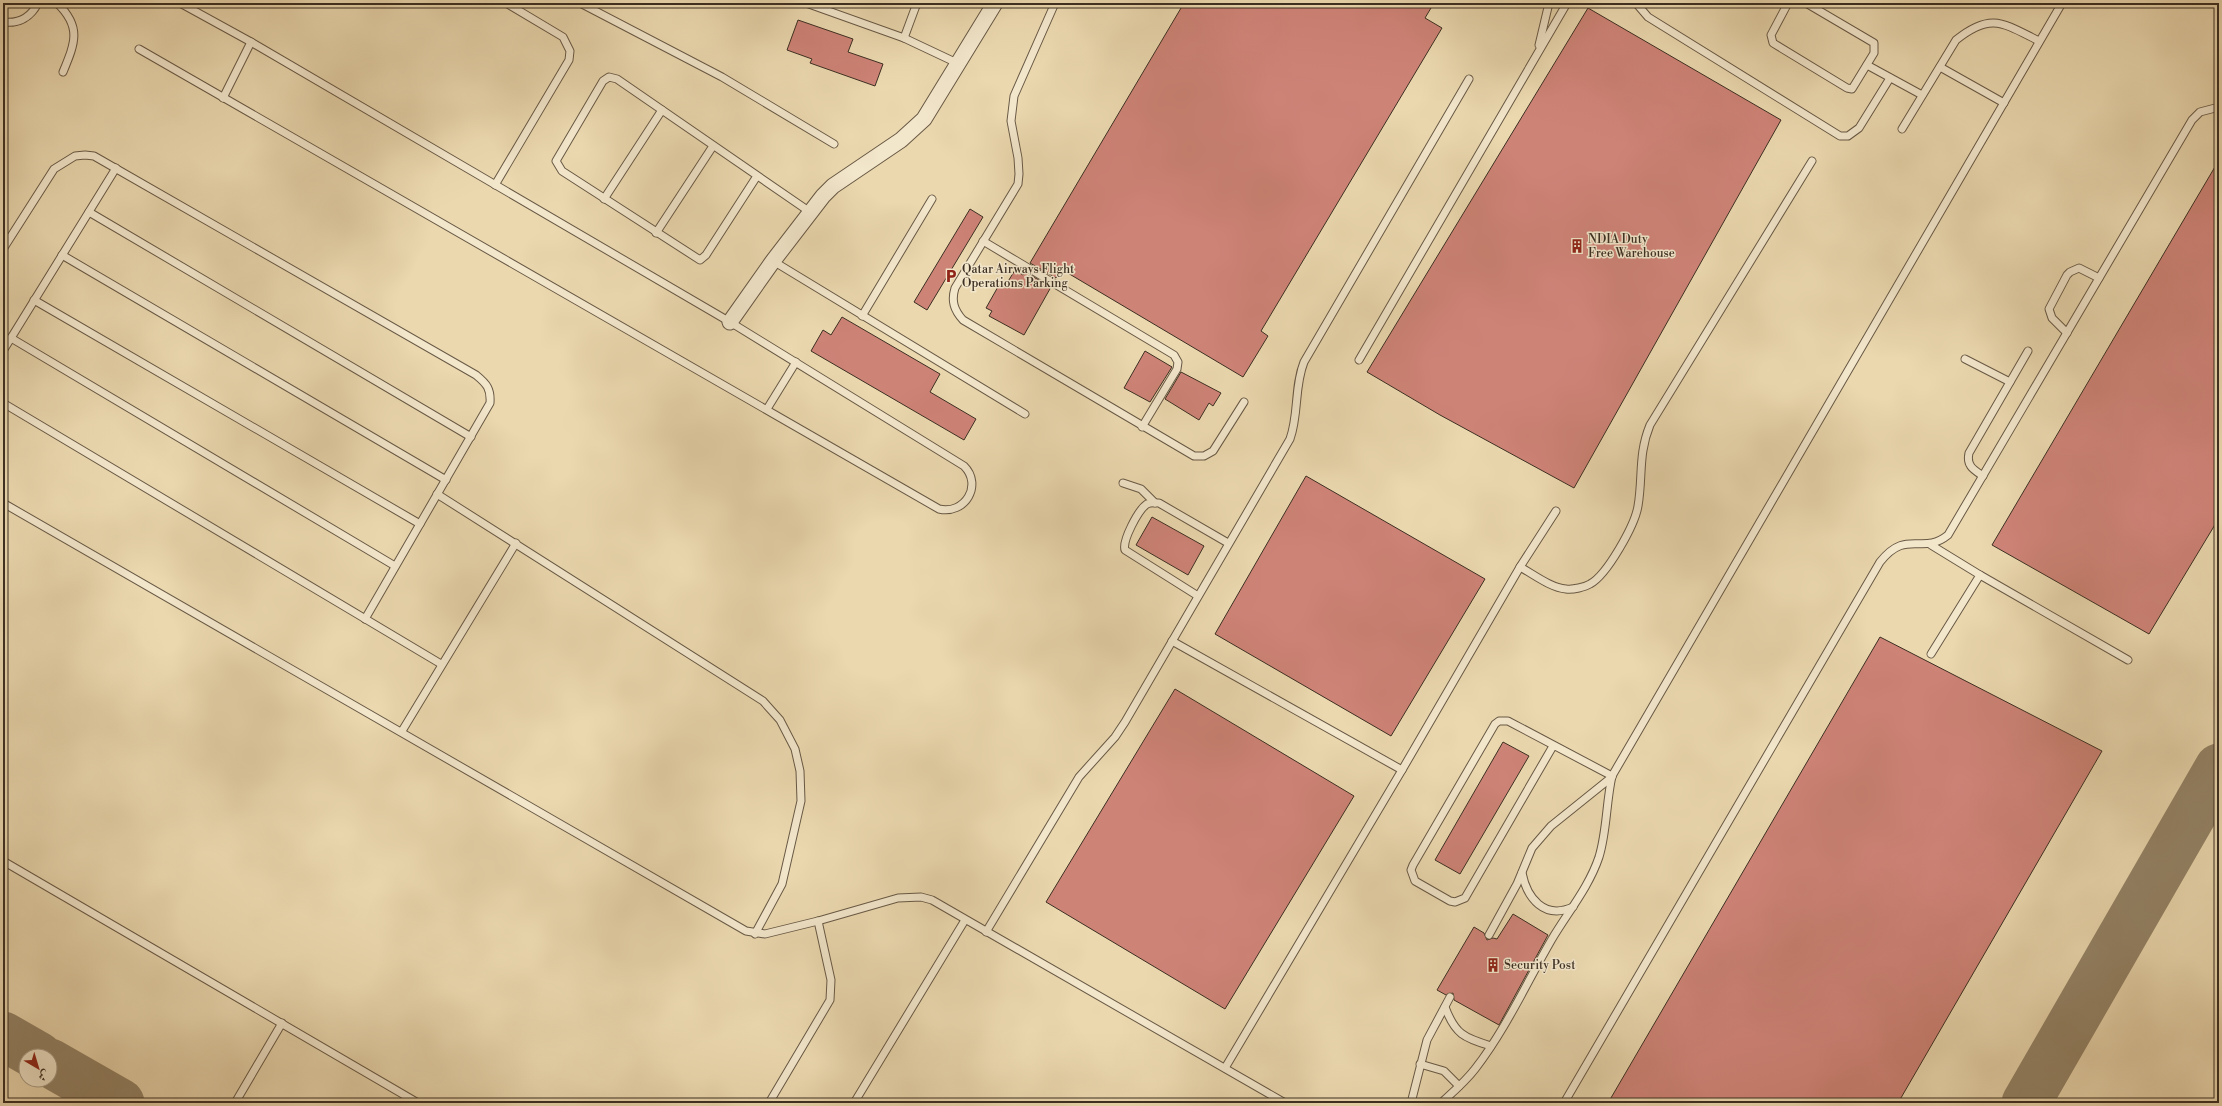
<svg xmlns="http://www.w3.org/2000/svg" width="2222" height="1106" font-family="'Libre Bodoni',Amiri,serif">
<rect width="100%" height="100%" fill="#ebd8af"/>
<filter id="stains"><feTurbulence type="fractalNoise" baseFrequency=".005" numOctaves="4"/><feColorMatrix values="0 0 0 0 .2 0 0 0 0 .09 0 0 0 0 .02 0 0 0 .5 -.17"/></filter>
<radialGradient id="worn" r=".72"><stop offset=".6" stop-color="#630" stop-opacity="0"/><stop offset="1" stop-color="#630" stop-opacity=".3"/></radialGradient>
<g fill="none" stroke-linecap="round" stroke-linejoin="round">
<g stroke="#948468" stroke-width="49">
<path d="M 3,1036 L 38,1056"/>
<path d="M 50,1063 L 120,1103"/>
<path d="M 2026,1103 L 2219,768"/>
</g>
</g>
<g fill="#ce8377" stroke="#3c2f22">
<path d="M 1184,3 L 1434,3 L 1425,18 L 1442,28 L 1261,331 L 1268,336 L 1243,377 L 1061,269 L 1056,278 L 1030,263 Z"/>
<path d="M 1588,8 L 1781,120 L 1574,488 L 1440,415 L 1367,372 Z"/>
<path d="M 798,20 L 853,39 L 848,52 L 883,64 L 875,86 L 810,63 L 812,59 L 787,50 Z"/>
<path d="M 2219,160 L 2219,518 L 2149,634 L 1992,545 Z"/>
<path d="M 970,209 L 983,217 L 927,310 L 914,302 Z"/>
<path d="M 1015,270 L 1023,275 L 1025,272 L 1051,287 L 1024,335 L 989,316 L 992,311 L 986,308 L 999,285 L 1004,288 Z"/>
<path d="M 842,317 L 940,374 L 930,392 L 976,419 L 964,440 L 811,351 L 823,330 L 831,335 Z"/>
<path d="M 1145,351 L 1172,367 L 1150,402 L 1124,388 Z"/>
<path d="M 1181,372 L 1221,393 L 1213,406 L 1209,403 L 1199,420 L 1165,399 Z"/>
<path d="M 1306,476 L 1485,579 L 1391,736 L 1215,634 Z"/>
<path d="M 1152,517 L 1204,546 L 1188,575 L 1136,545 Z"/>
<path d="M 1880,637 L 2102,751 L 1898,1103 L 1608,1103 Z"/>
<path d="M 1175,689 L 1354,796 L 1225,1009 L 1046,902 Z"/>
<path d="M 1503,742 L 1529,756 L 1460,874 L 1435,860 Z"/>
<path d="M 1513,914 L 1548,935 L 1499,1025 L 1454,1000 L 1453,993 L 1446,995 L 1437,990 L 1474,927 L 1484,933 L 1487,940 L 1493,938 L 1497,939 Z"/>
</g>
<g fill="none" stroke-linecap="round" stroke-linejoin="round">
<defs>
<g id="lane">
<path d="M 57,3 C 82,27 75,43 63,72"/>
<path d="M 580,3 L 722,77 L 834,144"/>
<path d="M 806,3 L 904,38 L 957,63"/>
<path d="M 1055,3 L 1014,96 L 1011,121 L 1018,158 L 1019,174 L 1018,184 L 955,288 C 951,301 954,310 963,320 L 1194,456 L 1204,456 L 1213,451 L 1244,402"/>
<path d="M 1636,3 L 1648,17 L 1840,136 L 1848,136 L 1859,128 L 1890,78"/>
<path d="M 1788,3 L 1771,35 L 1773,43 L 1847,88 L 1852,89 L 1874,53 L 1874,43 L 1806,3"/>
<path d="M 3,22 C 19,24 31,17 38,3"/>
<path d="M 904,38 L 917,3"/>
<path d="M 1539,45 L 1549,3"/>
<path d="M 139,49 L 939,509 C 965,515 983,485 964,466 L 730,322 L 251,42 L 180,3"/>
<path d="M 1867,65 L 1922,95"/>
<path d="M 1940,67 L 2004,103"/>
<path d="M 223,98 L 251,42"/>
<path d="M 1902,129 L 1956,40 C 1991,12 2003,23 2039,41"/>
<path d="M 757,176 L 706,255 L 700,260 L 562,171 L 556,161 L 603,81 L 609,77 L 617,79 L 810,212"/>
<path d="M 495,185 L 569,60 L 570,51 L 563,37 L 506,3"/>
<path d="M 604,199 L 662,110"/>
<path d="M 89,212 L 471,437"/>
<path d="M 656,233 L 713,146"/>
<path d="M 983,241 L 1174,355 L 1178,362 L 1177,369 L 1142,427"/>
<path d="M 3,249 L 54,169 L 75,156 L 85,155 L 94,156 L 476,375 C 487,384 491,389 490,403 L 365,619"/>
<path d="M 62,255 L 446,480"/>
<path d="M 773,261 L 1025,414"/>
<path d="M 34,300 L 420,524"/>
<path d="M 862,316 L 932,199"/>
<path d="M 2067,333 L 2052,318 L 2049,309 L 2067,275 L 2070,272 L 2079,268 L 2099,278"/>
<path d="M 11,338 L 395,566"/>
<path d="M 3,351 L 116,168"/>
<path d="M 1965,359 L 2010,382"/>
<path d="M 1359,360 L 1567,3"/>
<path d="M 3,403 L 441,664"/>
<path d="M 767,409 L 796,362"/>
<path d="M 1983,476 C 1974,470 1966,466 1969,453 L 2028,351"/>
<path d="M 1123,483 L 1141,489 L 1155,503"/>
<path d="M 437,494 L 763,701 L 780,720 L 795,749 L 800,771 L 801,801 L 782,884 L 755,934"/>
<path d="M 3,503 L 746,931 L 765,934 L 818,921 L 898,898 L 921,897 L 932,900 L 1285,1103"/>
<path d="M 1931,545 L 1980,575 L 2128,660"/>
<path d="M 1520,567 L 1556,511"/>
<path d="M 1198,596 L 1125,550 C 1122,541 1138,510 1147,504 C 1151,502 1155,503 1159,503 L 1228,543"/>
<path d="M 1172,641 L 1402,770"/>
<path d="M 1931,654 L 1980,575"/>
<path d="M 402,731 L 516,543"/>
<path d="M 1553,746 L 1465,898 L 1455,902 L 1450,901 L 1415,881 L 1411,870 L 1413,865 L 1495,724 L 1499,721 L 1508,721 L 1612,776"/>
<path d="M 3,861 L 418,1103"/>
<path d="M 1522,873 C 1527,898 1544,920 1573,907"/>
<path d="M 986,932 L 1079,777 L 1115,737 L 1125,722 L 1290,439 C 1299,414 1294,387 1304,362 L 1469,79"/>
<path d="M 1489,935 L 1517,884 L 1532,848 L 1551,826 L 1612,777"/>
<path d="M 1445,1007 C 1455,1034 1464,1038 1491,1046"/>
<path d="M 1420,1064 L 1444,1071 L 1459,1086"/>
<path d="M 1225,1068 L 1402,770 L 1520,567 C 1533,574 1551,588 1566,589 C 1573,590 1585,587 1590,584 C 1607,575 1635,525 1638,506 C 1643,477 1638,454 1650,425 L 1812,161"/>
<path d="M 235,1103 L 282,1023"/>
<path d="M 769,1103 L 830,1000 L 831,980 L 818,921"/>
<path d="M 854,1103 L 965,920"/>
<path d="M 1411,1103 L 1427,1040 L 1450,997"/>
<path d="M 1441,1103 C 1453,1092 1465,1082 1475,1069 C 1506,1029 1527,982 1552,939 C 1568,912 1589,887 1599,857 C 1607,831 1606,803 1612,776 L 2062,3"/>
<path d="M 1564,1103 L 1880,562 C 1907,528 1922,556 1948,535 L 2192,120 L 2200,112 L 2219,107"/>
</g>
<path id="street" d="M 730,322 L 773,261 L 823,196 L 833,186 L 901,140 L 924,119 L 995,3"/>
</defs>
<use href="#lane" stroke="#685945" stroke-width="9"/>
<use href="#street" stroke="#685945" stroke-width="17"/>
<use href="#lane" stroke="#f2e6cb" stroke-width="7"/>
<use href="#street" stroke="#f2e6cb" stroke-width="15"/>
</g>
<defs>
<symbol id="building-bare" viewBox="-9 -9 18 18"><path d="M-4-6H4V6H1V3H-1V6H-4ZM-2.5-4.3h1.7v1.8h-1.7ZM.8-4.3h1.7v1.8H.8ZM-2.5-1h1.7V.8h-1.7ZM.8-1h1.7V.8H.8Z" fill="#8f2418" stroke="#f2e6cb" stroke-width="2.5" paint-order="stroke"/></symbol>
<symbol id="parking-bare" viewBox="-9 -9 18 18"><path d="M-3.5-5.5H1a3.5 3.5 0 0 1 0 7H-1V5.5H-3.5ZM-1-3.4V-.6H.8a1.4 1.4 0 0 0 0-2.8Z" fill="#8f2418" stroke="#f2e6cb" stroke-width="2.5" paint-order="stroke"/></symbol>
</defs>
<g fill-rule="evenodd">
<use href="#building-bare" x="1567" y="236" width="20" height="20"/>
<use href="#parking-bare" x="941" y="266" width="20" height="20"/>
<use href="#building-bare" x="1483" y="955" width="20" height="20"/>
</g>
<g text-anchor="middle" stroke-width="3" stroke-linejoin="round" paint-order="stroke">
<g font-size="12" fill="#3c2f22" stroke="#f2e6cb" text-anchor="start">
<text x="1588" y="243">NDIA Duty<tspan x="1588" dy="14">Free Warehouse</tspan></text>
<text x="962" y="273">Qatar Airways Flight<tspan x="962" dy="14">Operations Parking</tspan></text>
<text x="1504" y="969">Security Post</text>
</g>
</g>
<rect width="2222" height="1106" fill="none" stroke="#ebd8af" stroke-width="16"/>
<rect x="4" y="4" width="2214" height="1098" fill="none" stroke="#3c2f22" stroke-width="2"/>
<rect x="8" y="8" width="2206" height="1090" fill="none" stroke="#3c2f22"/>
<g transform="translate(38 1068) rotate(142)"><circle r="19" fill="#f2e6cb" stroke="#a99d87"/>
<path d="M0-3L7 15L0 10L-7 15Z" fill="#8f2418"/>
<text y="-6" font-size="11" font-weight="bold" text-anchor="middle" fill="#3c2f22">ش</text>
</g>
<rect width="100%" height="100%" filter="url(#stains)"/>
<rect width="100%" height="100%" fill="url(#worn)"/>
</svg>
